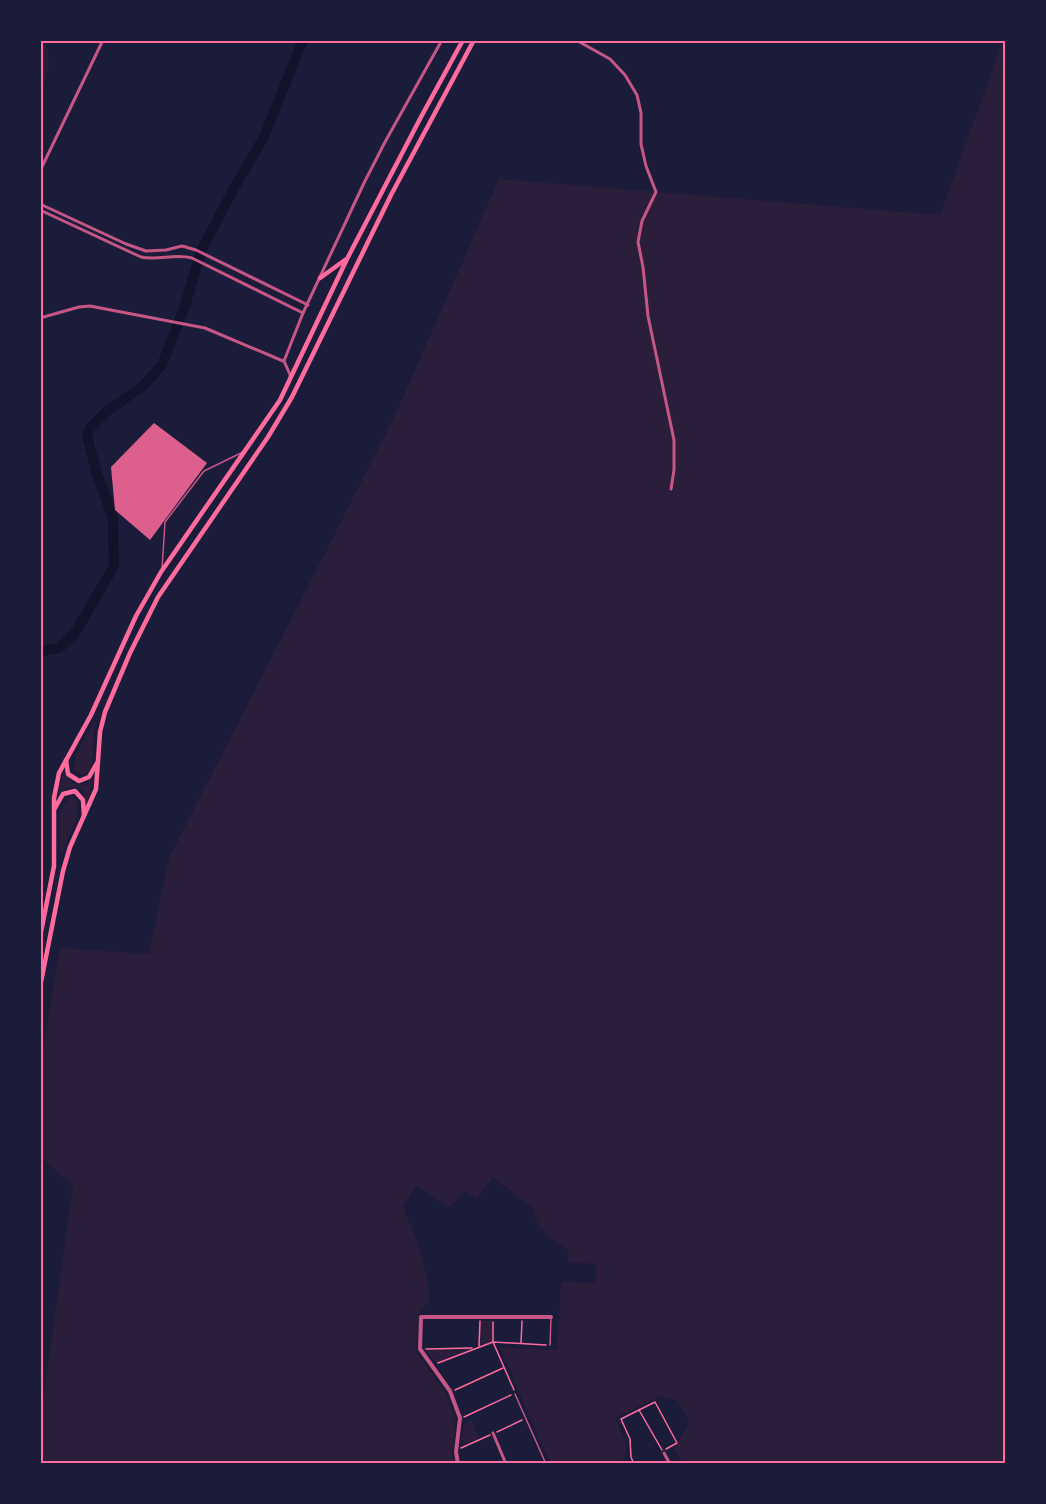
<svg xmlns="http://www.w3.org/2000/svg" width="1046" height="1504" font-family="Inter,sans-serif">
<rect width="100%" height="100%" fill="#1b1b3a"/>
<g fill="#2a1e3b">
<path d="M 41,40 L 44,41 C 52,62 49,70 41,90 Z"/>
<path d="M 1003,41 L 1005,41 L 1005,1463 L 682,1463 L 674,1449 L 689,1423 L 678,1401 L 660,1396 L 615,1418 L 627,1446 L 623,1463 L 550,1463 L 500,1348 L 557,1350 L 561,1282 L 595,1283 L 596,1264 L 568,1262 L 568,1250 L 556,1243 L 538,1225 L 533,1209 L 493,1177 L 476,1198 L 464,1191 L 450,1207 L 416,1186 L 403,1206 C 416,1237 427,1266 430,1300 L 418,1315 L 416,1352 L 446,1393 L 456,1420 L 452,1452 L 455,1463 L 41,1463 L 41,1416 L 73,1186 L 41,1157 L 41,1061 L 60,948 L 149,954 L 169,858 L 393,420 L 499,179 L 940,215 Z"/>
<path d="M 95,721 L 92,768 L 83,775 L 74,771 L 75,757 Z"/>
<path d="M 63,773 L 75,784 L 86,785 L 94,775 L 87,804 L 82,789 C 71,785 65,788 58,795 Z"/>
<path d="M 72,796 L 77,802 L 77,816 L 61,856 C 60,838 54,808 72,796 Z"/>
<path d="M 480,1321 L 493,1321 L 493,1342 L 479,1347 Z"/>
<path d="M 476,1348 L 436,1364 L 425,1349 Z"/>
<path d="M 471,1419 L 479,1438 L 461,1445 L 464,1424 Z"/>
</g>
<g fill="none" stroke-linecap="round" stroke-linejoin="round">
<path stroke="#12122b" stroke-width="10" d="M 40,651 L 59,648 L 75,633 L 114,566 L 113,518 L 96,471 L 87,436 L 90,428 L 106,412 L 144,385 L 162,365 L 185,306 L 201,251 L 234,188 L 264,137 L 303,40"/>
</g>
<path fill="#dd5f8e" d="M 154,423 L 207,463 L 150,540 L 115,510 L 111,467 Z"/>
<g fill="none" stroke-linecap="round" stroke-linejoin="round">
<g stroke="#ff6b9d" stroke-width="1.5">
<path d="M 493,1322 L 493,1342 L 514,1390"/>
<path d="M 521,1343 L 522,1321"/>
<path d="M 479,1346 L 480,1321"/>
<path d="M 426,1349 L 472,1348"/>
<path d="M 438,1363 L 493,1342 L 546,1345"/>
<path d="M 455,1390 L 503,1368"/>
<path d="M 639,1410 L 662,1450"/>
<path d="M 464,1417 L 511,1395"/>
<path d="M 497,1432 L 522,1420"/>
<path d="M 461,1448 L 490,1435"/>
<path d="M 634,1464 L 631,1457 L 630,1439 L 621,1419 L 655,1402 L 677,1443 L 666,1449"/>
</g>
<g stroke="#c65784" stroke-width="1.5">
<path d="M 162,569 L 165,522 L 204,471 L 243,452"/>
<path d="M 550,1345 L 551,1318"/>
<path d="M 515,1394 L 546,1464"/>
</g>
<g stroke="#c65784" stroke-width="3">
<path d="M 576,40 L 610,59 L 625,75 L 637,95 L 641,113 L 641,144 L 646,166 L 656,192 L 642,221 L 638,242 L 643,267 L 648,316 L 674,440 L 674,470 L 671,489"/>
<path d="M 40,171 L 103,40"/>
<path d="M 40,204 L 126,244 L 146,251 L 166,250 L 182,246 L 196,250 L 308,305"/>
<path d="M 40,210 L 141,257 C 158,261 175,253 192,258 L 303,313"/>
<path d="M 40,318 L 79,307 L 90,306 L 205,328 L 283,361"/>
<path d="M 291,377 L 284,361 L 303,313 L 364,183 L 385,142 L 442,40"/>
<path d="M 493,1433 L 506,1464"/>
<path d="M 664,1453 L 670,1464"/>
</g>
<path stroke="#c65784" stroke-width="4" d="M 458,1464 L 456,1452 L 460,1418 L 450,1391 L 420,1349 L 421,1317 L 551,1317"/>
<g stroke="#ff6b9d" stroke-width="4.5">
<path d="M 320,278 L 345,260"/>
<path d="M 66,760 L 68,774 L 79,781 L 89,777 L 97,763"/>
<path d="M 55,808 L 63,794 L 75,791 L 83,800 L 84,816"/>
<path d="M 40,937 L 54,866 L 54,798 L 59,773 L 91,715 L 136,616 L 161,572 L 280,400 L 347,259 L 421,117 L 463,40"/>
<path d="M 40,987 L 63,871 L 70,847 L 96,789 L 100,732 L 105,712 L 130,653 L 158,597 L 268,437 L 292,397 L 391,195 L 474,40"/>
</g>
</g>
<rect width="1046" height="1504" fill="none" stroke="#1b1b3a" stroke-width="84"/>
<rect x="42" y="42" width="962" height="1420" fill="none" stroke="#ff6b9d" stroke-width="2"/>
</svg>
